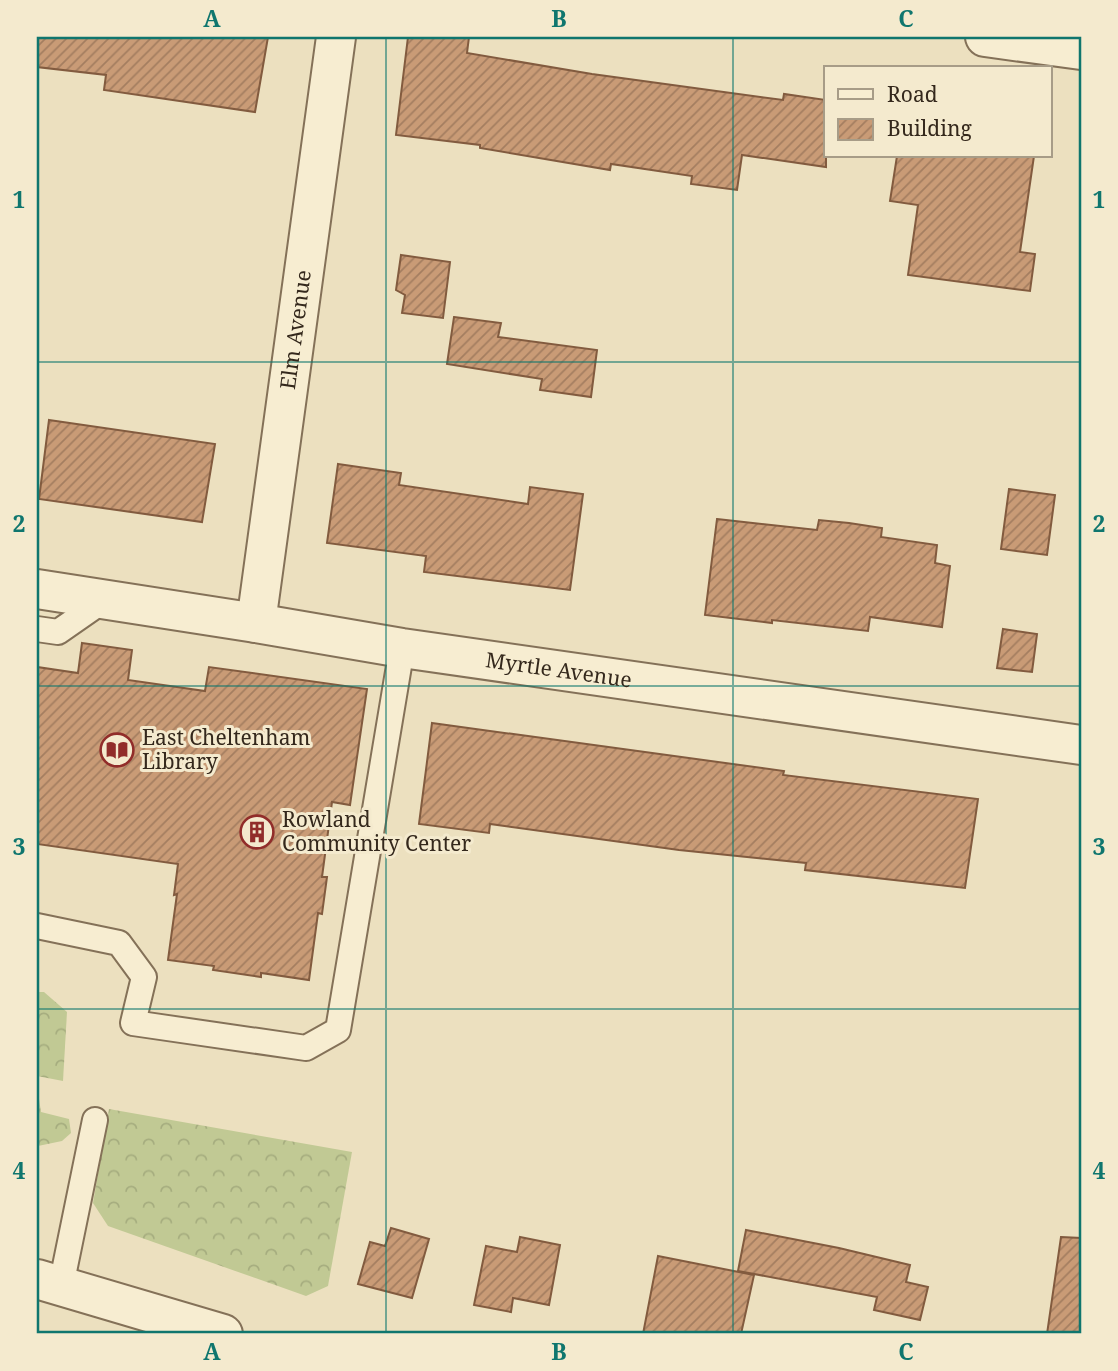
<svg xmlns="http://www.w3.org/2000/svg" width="1118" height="1371" font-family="'Noto Serif',serif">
<defs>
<pattern id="forest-crowns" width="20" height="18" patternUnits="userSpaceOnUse" patternTransform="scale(1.75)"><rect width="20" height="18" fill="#c1c994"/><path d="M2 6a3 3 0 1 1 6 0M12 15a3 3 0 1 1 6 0" fill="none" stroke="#a6ad7f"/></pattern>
<pattern id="building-hatch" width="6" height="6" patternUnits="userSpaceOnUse" patternTransform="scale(1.75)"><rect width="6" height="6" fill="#c99b76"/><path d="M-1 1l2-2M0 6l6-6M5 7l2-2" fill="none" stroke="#a47e60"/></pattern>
</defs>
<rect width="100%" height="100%" fill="#ece0bf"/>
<g fill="url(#forest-crowns)">
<path d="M 37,992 L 44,992 L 67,1012 L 63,1081 L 37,1076 Z"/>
<path d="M 37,1099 L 39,1099 L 41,1112 L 69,1119 L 71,1133 L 62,1141 L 38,1146 L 37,1149 Z"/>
<path d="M 109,1109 L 352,1152 L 328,1286 L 306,1296 L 108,1226 L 93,1203 Z"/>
</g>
<g fill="url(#building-hatch)" stroke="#825b3f" stroke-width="2">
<path d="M 37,37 L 268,37 L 255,112 L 104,90 L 106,75 L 37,67 Z"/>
<path d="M 408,37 L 469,37 L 467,53 L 592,74 L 783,100 L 784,94 L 826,100 L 826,167 L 742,155 L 737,190 L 691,184 L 692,176 L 611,164 L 610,170 L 480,148 L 480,145 L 396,135 Z"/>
<path d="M 897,156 L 1034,156 L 1020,252 L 1035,254 L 1030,291 L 908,275 L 918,205 L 890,201 Z"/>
<path d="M 401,255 L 450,262 L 443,318 L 402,313 L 405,295 L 396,290 Z"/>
<path d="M 454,317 L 501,323 L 498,337 L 597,350 L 591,397 L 540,390 L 542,379 L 447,364 Z"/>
<path d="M 49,420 L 215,444 L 202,522 L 39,499 Z"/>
<path d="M 338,464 L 401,473 L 399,485 L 528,504 L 530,487 L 583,494 L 570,590 L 424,572 L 426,556 L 327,543 Z"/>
<path d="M 1009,489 L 1055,495 L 1047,555 L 1001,549 Z"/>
<path d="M 717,519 L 817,530 L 819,520 L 849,523 L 882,528 L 881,537 L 937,545 L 935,563 L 950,566 L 942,627 L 870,617 L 868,631 L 772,620 L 772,623 L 705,615 Z"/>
<path d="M 1003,629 L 1037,634 L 1032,672 L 997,668 Z"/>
<path d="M 82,643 L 132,650 L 128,680 L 205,691 L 209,667 L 367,689 L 350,805 L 332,802 L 322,877 L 327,877 L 322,914 L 318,913 L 309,980 L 261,973 L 261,977 L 213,970 L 214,966 L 168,960 L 177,894 L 174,895 L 178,864 L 37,844 L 37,667 L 78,673 Z"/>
<path d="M 432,723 L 784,771 L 783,775 L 978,799 L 965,888 L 805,870 L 806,863 L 679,850 L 490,824 L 489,833 L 419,824 Z"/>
<path d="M 391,1228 L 429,1239 L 412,1298 L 358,1284 L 370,1242 L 385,1246 Z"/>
<path d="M 746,1230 L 839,1248 L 910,1265 L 906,1282 L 928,1287 L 920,1320 L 874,1310 L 877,1297 L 738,1271 Z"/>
<path d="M 520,1237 L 560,1245 L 549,1305 L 513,1298 L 511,1312 L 474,1305 L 486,1246 L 517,1252 Z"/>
<path d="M 1061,1237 L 1081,1238 L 1081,1334 L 1047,1334 Z"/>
<path d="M 658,1256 L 754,1275 L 741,1334 L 643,1334 Z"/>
</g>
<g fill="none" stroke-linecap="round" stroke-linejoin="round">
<defs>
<g id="service">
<path d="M 37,629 L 58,632 L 104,600"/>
<path d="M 37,926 L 119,943 L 144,977 L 133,1023 L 306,1048 L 338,1030 L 402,648"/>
<path d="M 61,1286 L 95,1120"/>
</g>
<g id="minor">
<path d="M 985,37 L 1081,50"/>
<path id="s1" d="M 37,589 L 256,623 L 402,648 L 1081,745"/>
<path id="s2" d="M 256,623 L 336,37"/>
<path d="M 37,1279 L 223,1334"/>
</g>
</defs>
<use href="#service" stroke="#847158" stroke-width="28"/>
<use href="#minor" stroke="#847158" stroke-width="42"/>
<use href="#service" stroke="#f7edd1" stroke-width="24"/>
<use href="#minor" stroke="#f7edd1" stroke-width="38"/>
</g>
<path fill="none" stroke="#0f766e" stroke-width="2" stroke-opacity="0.55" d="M 386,37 L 386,1334M 733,37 L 733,1334M 37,362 L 1081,362M 37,686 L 1081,686M 37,1009 L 1081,1009"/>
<defs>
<symbol id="library-ring" viewBox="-11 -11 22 22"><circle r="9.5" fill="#f4eace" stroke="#912d2a" stroke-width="1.5"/><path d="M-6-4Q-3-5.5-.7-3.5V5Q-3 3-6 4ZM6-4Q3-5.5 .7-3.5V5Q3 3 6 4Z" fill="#912d2a"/></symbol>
<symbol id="building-ring" viewBox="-11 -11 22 22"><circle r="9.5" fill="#f4eace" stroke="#912d2a" stroke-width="1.5"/><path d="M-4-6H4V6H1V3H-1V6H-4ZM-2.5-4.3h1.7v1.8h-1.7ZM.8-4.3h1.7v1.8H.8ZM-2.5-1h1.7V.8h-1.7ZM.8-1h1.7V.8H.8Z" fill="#912d2a"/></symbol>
</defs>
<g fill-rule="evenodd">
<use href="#library-ring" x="98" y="731" width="38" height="38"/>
<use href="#building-ring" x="238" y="813" width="38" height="38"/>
</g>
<g text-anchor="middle" stroke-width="6" stroke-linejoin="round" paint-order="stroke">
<g font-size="21" fill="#34281c" stroke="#f4eace">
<text dy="7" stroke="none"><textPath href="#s2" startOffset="296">Elm Avenue</textPath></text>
<text dy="7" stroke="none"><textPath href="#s1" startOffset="528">Myrtle Avenue</textPath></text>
</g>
<g font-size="21" fill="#34281c" stroke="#f4eace" text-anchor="start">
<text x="142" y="745">East Cheltenham<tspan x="142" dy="24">Library</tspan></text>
<text x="282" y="827">Rowland<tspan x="282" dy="24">Community Center</tspan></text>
</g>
</g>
<rect width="1118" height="1371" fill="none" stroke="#f4eace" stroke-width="77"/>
<rect x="824" y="66" width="228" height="91" fill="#f4eace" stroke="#a79c87" stroke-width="2"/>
<rect x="838" y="89" width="35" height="10" fill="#f7edd1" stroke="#a79c87" stroke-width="2"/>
<text x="887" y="102" font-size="21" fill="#34281c">Road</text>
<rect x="838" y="119" width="35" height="21" fill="url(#building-hatch)" stroke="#a79c87" stroke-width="2"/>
<text x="887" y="136" font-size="21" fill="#34281c">Building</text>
<rect x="38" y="38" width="1042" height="1294" fill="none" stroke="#0f766e" stroke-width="2.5"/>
<g font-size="23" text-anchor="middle" font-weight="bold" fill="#0f766e">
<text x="212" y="27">A</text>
<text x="559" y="27">B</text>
<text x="906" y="27">C</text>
<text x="19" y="208">1</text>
<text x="1099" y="208">1</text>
<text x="19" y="532">2</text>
<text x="1099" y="532">2</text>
<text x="19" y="855">3</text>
<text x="1099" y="855">3</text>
<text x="19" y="1179">4</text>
<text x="1099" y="1179">4</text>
<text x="212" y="1360">A</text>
<text x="559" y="1360">B</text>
<text x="906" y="1360">C</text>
</g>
</svg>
